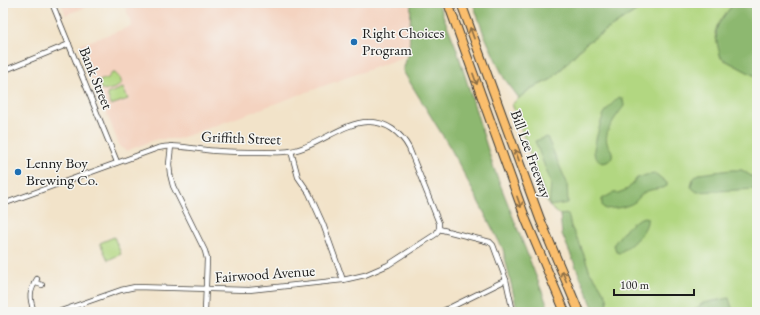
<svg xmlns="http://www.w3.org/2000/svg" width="760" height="315" font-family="'EB Garamond',serif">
<rect width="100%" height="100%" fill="#f6f6f2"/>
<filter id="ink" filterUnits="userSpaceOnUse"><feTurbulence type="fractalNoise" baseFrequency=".025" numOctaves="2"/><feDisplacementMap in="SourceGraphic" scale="8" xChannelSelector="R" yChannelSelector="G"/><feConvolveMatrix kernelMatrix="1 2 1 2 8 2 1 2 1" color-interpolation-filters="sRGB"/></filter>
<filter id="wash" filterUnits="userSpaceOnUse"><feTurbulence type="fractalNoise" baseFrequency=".012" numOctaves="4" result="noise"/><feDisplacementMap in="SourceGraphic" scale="16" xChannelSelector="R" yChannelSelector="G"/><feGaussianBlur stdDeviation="0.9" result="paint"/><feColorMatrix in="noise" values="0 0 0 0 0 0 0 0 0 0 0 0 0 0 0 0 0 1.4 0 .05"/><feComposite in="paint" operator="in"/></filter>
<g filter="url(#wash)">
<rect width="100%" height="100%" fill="#f2e3c9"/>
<g fill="#f4d3c0">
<path d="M 59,3 L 97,3 L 65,15 L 65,12 L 63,7 Z"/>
<path d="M 124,3 L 411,3 L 409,55 L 178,139 L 157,139 L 126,151 L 120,147 L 79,45 L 132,26 Z"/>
</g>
<g fill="#b2d781" stroke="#677a4e">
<path d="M 648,3 L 734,3 L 717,26 L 715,33 L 721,58 L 757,77 L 757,312 L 608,312 L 599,284 L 590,272 L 579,242 L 571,227 L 568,214 L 560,215 L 549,206 L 512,104 L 530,89 L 552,79 L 585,44 Z"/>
<path d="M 112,73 L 115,73 C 118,76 122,79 121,84 C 116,89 108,91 101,89 L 98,82 L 104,79 L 107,79 Z"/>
<path d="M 123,88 L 128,99 L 111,105 L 107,94 Z"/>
<path d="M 114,237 L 121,254 L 108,260 L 100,243 Z"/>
</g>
<g fill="#8db86f" stroke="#546a46">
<path d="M 411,3 L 438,3 L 456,47 L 493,166 L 550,312 L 520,312 L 516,305 L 503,249 L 451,149 L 403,71 L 407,56 L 409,55 Z"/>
<path d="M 473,3 L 648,3 L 585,44 L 552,79 L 530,89 L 519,98 L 504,78 L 483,32 Z"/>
<path d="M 734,3 L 757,3 L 757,77 L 721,58 C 712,26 715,28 734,3 Z"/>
<path d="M 619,97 L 623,99 L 624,106 C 618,114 603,132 607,143 C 610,150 613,149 612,158 L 607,162 L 602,163 C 599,160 595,158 594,153 C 593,147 601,120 604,114 C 608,107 613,103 619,97 Z"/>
<path d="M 547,137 L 567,183 L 568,203 L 549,206 L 551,183 L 535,141 Z"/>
<path d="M 731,170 L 742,170 L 751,176 L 757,176 L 757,189 L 697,192 L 691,187 L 693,179 L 699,174 Z"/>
<path d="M 656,174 L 667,183 L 667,186 C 660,190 653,188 645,192 C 641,194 639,198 636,201 C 627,208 616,208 605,209 L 602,205 L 602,199 L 613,193 L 618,193 L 628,189 L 637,178 L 646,175 Z"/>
<path d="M 568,214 L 571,227 L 579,242 L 590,272 L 599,284 L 607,297 L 608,312 L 595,312 L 562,234 L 560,215 Z"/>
<path d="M 644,217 L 647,218 C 649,231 629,247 619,253 L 616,252 L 614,244 C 622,233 631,221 644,217 Z"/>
<path d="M 729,298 L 733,312 L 692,312 L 703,303 Z"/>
</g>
</g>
<g filter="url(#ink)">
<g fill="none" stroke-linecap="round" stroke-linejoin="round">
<defs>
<g id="minor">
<path d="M 52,3 L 117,162"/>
<path d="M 3,71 L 69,44"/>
<path d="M 171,146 L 169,164 L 170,174 L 173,186 L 205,251 L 207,259 L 205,312"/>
<path d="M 291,151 L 298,177 L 309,193 L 323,224 L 343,280"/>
<path d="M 3,204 L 158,148 C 174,144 190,148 206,150 C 223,152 241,152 258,152 C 269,152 280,153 291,151 C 317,147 343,122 368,122 C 386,121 401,133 409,148 L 439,223 L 439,229"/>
<path d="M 439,229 L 490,242 L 493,245 L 506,280 L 513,312"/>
<path d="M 34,284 L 36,283 L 42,285"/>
<path d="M 34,312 C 29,297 29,292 37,279"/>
<path d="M 58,312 L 121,290 L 135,287 L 249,290 L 343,280 L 365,275 L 388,265 L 436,234 L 439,229"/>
<path d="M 441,312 L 506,280"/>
</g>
<g id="motorway">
<path d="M 448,3 L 526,220 L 565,312"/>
<path d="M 461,3 L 540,219 L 579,312"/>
</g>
</defs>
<use href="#minor" stroke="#3c3a36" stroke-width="6"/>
<use href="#motorway" stroke="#3c3a36" stroke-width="10"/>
<use href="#minor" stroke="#fff" stroke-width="4.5"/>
<use href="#motorway" stroke="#fabe6d" stroke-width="8"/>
</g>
<defs><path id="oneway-shaft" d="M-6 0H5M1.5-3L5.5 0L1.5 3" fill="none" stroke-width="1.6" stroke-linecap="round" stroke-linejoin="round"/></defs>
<g stroke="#8b6d44">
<use href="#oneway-shaft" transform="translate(472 33) rotate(-110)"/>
<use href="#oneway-shaft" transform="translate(475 79) rotate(70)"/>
<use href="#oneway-shaft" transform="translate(517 155) rotate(-110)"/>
<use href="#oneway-shaft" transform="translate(519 202) rotate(70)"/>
<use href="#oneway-shaft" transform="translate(564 276) rotate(-113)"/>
</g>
</g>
<g fill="#1f6fb2" stroke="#f6f6f2" stroke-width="1.5">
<circle cx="354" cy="42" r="4"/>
<circle cx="18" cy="172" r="4"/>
</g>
<g text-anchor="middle" stroke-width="3" stroke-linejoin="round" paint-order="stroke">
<g font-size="15" fill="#1c1c1c" stroke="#f6f6f2" text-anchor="start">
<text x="362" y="38">Right Choices<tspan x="362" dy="17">Program</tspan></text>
<text x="26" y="168">Lenny Boy<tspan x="26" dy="17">Brewing Co.</tspan></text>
</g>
<g font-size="15" fill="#1c1c1c" stroke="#f6f6f2">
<text transform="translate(96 78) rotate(68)" y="5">Bank Street</text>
<text transform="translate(241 138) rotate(2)" y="5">Griffith Street</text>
<text transform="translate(531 154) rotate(70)" y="5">Bill Lee Freeway</text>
<text transform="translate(265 274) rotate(-4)" y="5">Fairwood Avenue</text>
</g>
</g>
<rect width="760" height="315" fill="none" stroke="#f6f6f2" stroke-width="16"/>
<path d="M614 289v6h80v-6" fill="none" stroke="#1c1c1c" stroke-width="2"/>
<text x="620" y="289" font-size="12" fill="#1c1c1c" stroke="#f6f6f2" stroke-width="3" paint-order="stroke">100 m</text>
</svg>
